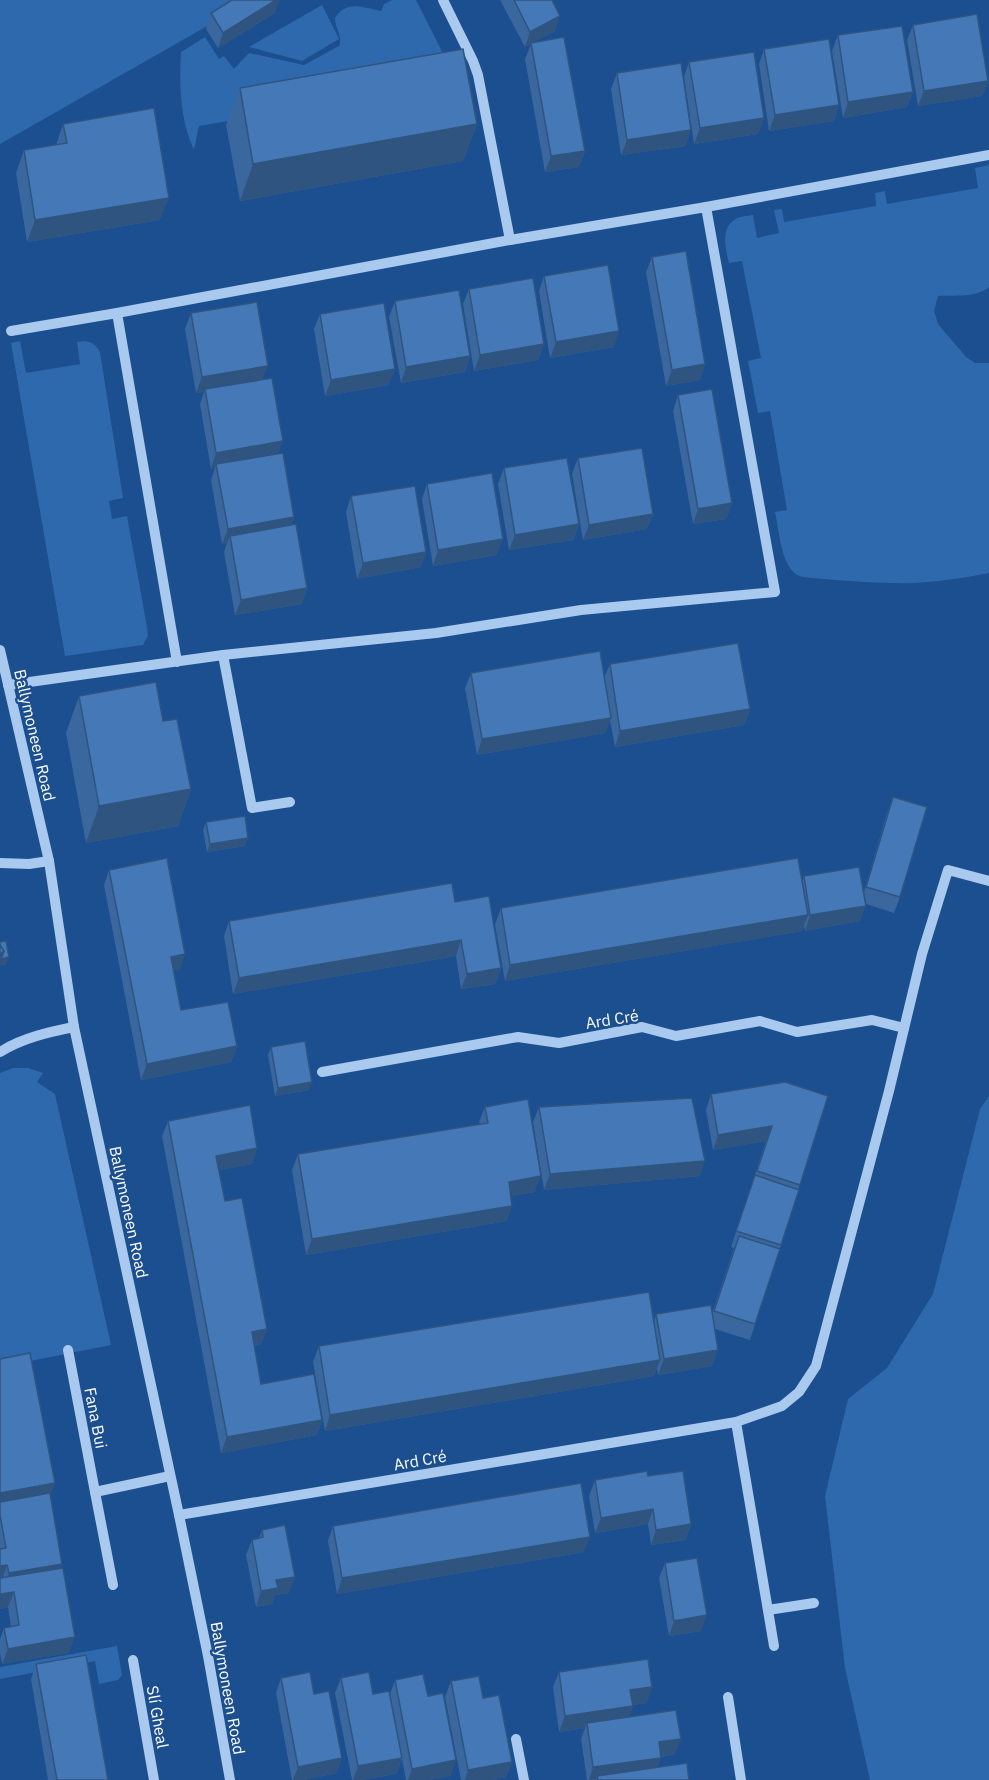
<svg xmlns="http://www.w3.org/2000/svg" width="989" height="1780" font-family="'IBM Plex Sans',sans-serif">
<rect width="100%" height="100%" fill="#1b4f8f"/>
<g fill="#2e69ad">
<path d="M 0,0 L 253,0 L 0,144 Z"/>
<path d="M 392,0 L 416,0 L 454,75 L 455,82 L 199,126 L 194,150 C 180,120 179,85 181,52 L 205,37 L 219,59 L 224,56 L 234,69 L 249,53 L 304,65 L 339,46 C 343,37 335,28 335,18 C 346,0 363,7 381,11 L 384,4 Z"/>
<path d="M 322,5 L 339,39 L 302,61 L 249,47 Z"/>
<path d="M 989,165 L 989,287 C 976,298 955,295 938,296 L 934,311 L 938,324 L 966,357 L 975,363 L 989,363 L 989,573 C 958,579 927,584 896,583 C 868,583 839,580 811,578 C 807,577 801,577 797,575 C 781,565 779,530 775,512 L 787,510 L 770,411 L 758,413 L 748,361 L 761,358 L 742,261 L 729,263 C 726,250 720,230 734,220 C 739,216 747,216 753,215 L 757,238 L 779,233 L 774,210 L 782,209 L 784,222 L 876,206 L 875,193 L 885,191 L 887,204 L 978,188 L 975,168 Z"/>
<path d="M 20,341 L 26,373 L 80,364 L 77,342 C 87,340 95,342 100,352 L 123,498 L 109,501 L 112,519 L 127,516 L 147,627 L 148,636 L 143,645 L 65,656 L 11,343 Z"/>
<path d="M 13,1068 L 28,1068 L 43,1073 L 37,1082 L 55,1094 L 111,1345 L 0,1367 L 0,1073 Z"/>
<path d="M 989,1096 L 989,1780 L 870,1780 L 845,1668 L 825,1496 L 848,1399 L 887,1368 L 933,1294 L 980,1109 Z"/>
<path d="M 117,1646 L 122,1675 L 118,1680 L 99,1684 L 95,1661 L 0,1679 L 0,1667 Z"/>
</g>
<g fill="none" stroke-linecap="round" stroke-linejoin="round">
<g stroke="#a9c9ee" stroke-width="10">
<path d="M 443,0 L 473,61 L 478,75 L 510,240"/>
<path d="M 706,207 L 989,155"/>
<path d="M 11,331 L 117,313"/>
<path d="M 0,650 L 49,861 L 74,1027 L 179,1515 L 208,1656 L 230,1780"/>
<path d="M 223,655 L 252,808 L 290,802"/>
<path d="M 8,685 L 223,655 L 436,633 L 581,610 L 775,592 L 706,207 L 510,240 L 117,313 L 177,662"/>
<path d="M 0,863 L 29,864 L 49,861"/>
<path d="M 0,1052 C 22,1038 49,1032 74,1027"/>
<path d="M 322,1072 L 518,1037 L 559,1043 L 642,1027 L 676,1036 L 760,1021 L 797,1032 L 872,1020 L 904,1028"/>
<path d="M 68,1350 L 95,1492"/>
<path d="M 736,1422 L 774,1646"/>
<path d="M 179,1515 L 736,1422 L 782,1406 L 799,1392 L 816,1366 L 889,1091 L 922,954 L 948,870 L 989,881"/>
<path d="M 113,1585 L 95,1492 L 170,1476"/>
<path d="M 768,1610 L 814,1603"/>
<path d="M 133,1660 L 154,1780"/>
<path d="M 728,1697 L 741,1780"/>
<path d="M 516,1739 L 524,1780"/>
</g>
</g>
<g fill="#3a679d">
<path d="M 500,0 L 552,0 L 555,31 L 534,42 L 585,151 L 579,167 L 545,172 L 525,59 L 531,44 L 525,47 Z"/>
<path d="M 211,13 L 275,13 L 218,48 L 206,29 Z"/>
<path d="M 913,25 L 988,81 L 982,96 L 918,106 L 907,40 Z"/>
<path d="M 838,35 L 913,92 L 907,107 L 843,118 L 832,51 Z"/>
<path d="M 764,49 L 839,105 L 834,121 L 769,131 L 759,64 Z"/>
<path d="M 689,62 L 764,118 L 758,134 L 694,144 L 684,77 Z"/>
<path d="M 617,73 L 686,146 L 621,155 L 611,89 Z"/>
<path d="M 240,88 L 477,124 L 463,161 L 240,201 L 226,125 Z"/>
<path d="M 63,124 L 160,220 L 27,242 L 16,173 L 24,150 L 56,145 Z"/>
<path d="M 652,257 L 705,364 L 700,380 L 666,386 L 646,272 Z"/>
<path d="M 544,276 L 614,347 L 550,358 L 539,291 Z"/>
<path d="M 469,289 L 544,344 L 538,360 L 474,371 L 463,304 Z"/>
<path d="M 395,301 L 470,356 L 465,372 L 401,383 L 389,317 Z"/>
<path d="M 191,313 L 263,379 L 278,454 L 294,517 L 291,525 L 307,588 L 302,604 L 235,615 L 224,552 L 227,543 L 222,544 L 211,480 L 215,468 L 211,469 L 200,404 L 204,392 L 196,393 L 185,329 Z"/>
<path d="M 320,314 L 389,385 L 325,396 L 314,329 Z"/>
<path d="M 678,395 L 732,503 L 726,519 L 693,524 L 673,411 Z"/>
<path d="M 578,458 L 653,514 L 647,529 L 583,540 L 572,474 Z"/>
<path d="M 504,468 L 579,524 L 573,540 L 509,550 L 498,484 Z"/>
<path d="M 427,484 L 497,555 L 433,566 L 422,499 Z"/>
<path d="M 351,496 L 426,552 L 421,567 L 357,579 L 346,512 Z"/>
<path d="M 610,664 L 750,709 L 744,725 L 615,747 L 610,720 L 605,733 L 477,755 L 465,688 L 471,673 L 604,678 Z"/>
<path d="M 79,696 L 163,721 L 191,789 L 178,826 L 86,843 L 66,733 Z"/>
<path d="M 893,797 L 900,897 L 894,913 L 866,904 L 860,921 L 805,931 L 804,926 L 802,931 L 505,981 L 495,924 L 501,908 L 802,882 L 804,876 L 864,892 L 887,813 Z"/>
<path d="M 206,822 L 245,846 L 207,852 L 203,830 Z"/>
<path d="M 109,870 L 180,970 L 173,971 L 181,1010 L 237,1046 L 231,1062 L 141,1080 L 104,885 Z"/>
<path d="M 455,902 L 501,968 L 495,984 L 461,989 L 456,956 L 233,994 L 224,936 L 229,921 Z"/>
<path d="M 271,1047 L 309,1090 L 275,1096 L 268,1055 Z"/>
<path d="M 711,1094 L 828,1096 L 798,1190 L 799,1190 L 750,1340 L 715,1329 L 712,1366 L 658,1375 L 657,1368 L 654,1376 L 325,1431 L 313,1362 L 319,1346 L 654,1322 L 656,1314 L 712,1314 L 734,1248 L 731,1247 L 766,1141 L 713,1150 L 706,1110 Z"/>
<path d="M 485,1107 L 535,1192 L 511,1196 L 507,1221 L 306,1255 L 292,1170 L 298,1154 L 480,1124 L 479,1122 Z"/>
<path d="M 539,1107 L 700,1176 L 544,1190 L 533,1122 Z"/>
<path d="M 168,1121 L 257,1148 L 252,1164 L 219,1170 L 225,1201 L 267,1329 L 261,1344 L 254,1346 L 261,1384 L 322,1420 L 317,1435 L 221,1453 L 162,1136 Z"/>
<path d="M 0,1359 L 55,1483 L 50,1495 L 62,1564 L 60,1568 L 69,1653 L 2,1664 L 0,1653 L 0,1639 L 4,1628 L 11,1627 L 8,1607 L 0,1609 Z"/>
<path d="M 648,1476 L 691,1524 L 685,1540 L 651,1545 L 648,1524 L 595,1533 L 589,1496 L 595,1480 Z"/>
<path d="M 333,1526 L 584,1552 L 337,1594 L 328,1541 Z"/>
<path d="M 262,1530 L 289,1593 L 275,1595 L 272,1604 L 256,1607 L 246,1555 L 252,1540 L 259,1538 Z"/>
<path d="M 665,1563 L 701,1631 L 669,1636 L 659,1578 Z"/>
<path d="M 36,1664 L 108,1780 L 48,1780 L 31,1679 Z"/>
<path d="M 559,1672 L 647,1703 L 633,1705 L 629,1717 L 675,1754 L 661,1757 L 657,1768 L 689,1780 L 587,1780 L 581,1739 L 585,1728 L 559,1732 L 553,1687 Z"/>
<path d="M 281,1678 L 314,1694 L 337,1773 L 304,1780 L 292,1780 L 276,1693 Z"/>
<path d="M 341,1678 L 373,1694 L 390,1694 L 395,1680 L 428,1696 L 451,1776 L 429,1780 L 406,1780 L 402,1759 L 396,1774 L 361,1780 L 352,1780 L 335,1693 Z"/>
<path d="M 451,1681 L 483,1698 L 512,1762 L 506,1777 L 493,1780 L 461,1780 L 445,1697 Z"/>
</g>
<g fill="#305480">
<path d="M 276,0 L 280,0 L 275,13 L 218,48 L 223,33 Z"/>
<path d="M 560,16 L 555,31 L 525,47 L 530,32 Z"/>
<path d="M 988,81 L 982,96 L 918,106 L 924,91 Z"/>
<path d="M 913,92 L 907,107 L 843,118 L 848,102 Z"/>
<path d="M 839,105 L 834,121 L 769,131 L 775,115 Z"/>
<path d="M 764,118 L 758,134 L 694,144 L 700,128 Z"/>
<path d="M 477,124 L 463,161 L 240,201 L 253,164 Z"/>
<path d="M 691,130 L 686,146 L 621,155 L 627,140 Z"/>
<path d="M 585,151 L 579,167 L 545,172 L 551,156 Z"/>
<path d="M 169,198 L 160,220 L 27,242 L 35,220 Z"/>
<path d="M 619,331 L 614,347 L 550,358 L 556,342 Z"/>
<path d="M 544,344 L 538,360 L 474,371 L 480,355 Z"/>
<path d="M 470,356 L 465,372 L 401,383 L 406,367 Z"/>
<path d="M 705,364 L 700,380 L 666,386 L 672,370 Z"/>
<path d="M 268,366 L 262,381 L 205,389 L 204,392 L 196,393 L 202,377 Z"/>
<path d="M 395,369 L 389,385 L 325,396 L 331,380 Z"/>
<path d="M 283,441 L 277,457 L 216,464 L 215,468 L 211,469 L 216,453 Z"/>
<path d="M 732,503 L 726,519 L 693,524 L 698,509 Z"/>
<path d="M 653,514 L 647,529 L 583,540 L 589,525 Z"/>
<path d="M 294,517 L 288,533 L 230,536 L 227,543 L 222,544 L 228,529 Z"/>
<path d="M 579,524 L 573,540 L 509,550 L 515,535 Z"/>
<path d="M 503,539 L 497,555 L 433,566 L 438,550 Z"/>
<path d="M 426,552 L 421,567 L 357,579 L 363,563 Z"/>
<path d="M 307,588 L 302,604 L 235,615 L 241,600 Z"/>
<path d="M 750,709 L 744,725 L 615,747 L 620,731 Z"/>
<path d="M 611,718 L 605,733 L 477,755 L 482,739 Z"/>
<path d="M 191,789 L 178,826 L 86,843 L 99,806 Z"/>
<path d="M 248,838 L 245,846 L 207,852 L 210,844 Z"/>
<path d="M 866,906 L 860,921 L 805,931 L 810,915 Z"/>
<path d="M 808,915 L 802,931 L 505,981 L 510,965 Z"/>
<path d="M 461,940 L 456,956 L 233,994 L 239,978 Z"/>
<path d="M 4,951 L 9,957 L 6,965 L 0,966 L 0,954 Z"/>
<path d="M 185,954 L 180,970 L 165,973 L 171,957 Z"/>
<path d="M 501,968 L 495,984 L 461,989 L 467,974 Z"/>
<path d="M 237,1046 L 231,1062 L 141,1080 L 147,1064 Z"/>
<path d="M 312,1082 L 309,1090 L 275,1096 L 278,1088 Z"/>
<path d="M 772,1126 L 766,1141 L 713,1150 L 718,1135 Z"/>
<path d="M 257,1148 L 252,1164 L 211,1172 L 216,1156 Z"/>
<path d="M 705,1161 L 700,1176 L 544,1190 L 550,1174 Z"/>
<path d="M 541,1176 L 535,1192 L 503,1198 L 509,1182 Z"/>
<path d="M 512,1206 L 507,1221 L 306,1255 L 312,1239 Z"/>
<path d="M 267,1329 L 261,1344 L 246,1347 L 252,1332 Z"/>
<path d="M 718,1350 L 712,1366 L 658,1375 L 664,1359 Z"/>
<path d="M 660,1360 L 654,1376 L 325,1431 L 330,1415 Z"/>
<path d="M 322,1420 L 317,1435 L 221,1453 L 227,1437 Z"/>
<path d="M 55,1483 L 49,1499 L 0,1508 L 0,1493 Z"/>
<path d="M 653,1509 L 648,1524 L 595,1533 L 601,1518 Z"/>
<path d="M 691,1524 L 685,1540 L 651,1545 L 656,1530 Z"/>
<path d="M 590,1537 L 584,1552 L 337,1594 L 342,1578 Z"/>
<path d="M 62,1564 L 56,1579 L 3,1588 L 9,1573 Z"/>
<path d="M 7,1565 L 2,1580 L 0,1581 L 0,1566 Z"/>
<path d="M 295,1577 L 289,1593 L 275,1595 L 272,1604 L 256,1607 L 261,1591 L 276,1580 Z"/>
<path d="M 14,1592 L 8,1607 L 0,1609 L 0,1594 Z"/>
<path d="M 707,1615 L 701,1631 L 669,1636 L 674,1621 Z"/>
<path d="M 75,1637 L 69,1653 L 2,1664 L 8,1649 Z"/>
<path d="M 652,1687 L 647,1703 L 625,1706 L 630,1690 Z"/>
<path d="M 633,1706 L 627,1722 L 587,1723 L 585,1728 L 559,1732 L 565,1716 Z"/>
<path d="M 681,1739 L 675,1754 L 653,1758 L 659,1742 Z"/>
<path d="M 342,1758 L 337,1773 L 304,1780 L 293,1780 L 298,1767 Z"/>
<path d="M 402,1758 L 396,1774 L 361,1780 L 353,1780 L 358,1766 Z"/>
<path d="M 661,1758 L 655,1774 L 597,1776 L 596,1780 L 589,1780 L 593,1767 Z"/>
<path d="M 456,1760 L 451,1776 L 429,1780 L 408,1780 L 412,1769 Z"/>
<path d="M 512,1762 L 506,1777 L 493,1780 L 465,1780 L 468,1770 Z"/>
</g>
<g fill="#4478b7" stroke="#305480" stroke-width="1.5">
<path d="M 232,0 L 276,0 L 223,33 L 211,13 Z"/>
<path d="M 514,0 L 552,0 L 560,16 L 530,32 Z"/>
<path d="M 977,14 L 988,81 L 924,91 L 913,25 Z"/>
<path d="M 902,26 L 913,92 L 848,102 L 838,35 Z"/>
<path d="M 564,37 L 585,151 L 551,156 L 531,43 Z"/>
<path d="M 829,39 L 839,105 L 775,115 L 764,49 Z"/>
<path d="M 463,49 L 477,124 L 253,164 L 240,88 Z"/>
<path d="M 754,52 L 764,118 L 700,128 L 689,62 Z"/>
<path d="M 681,63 L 691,130 L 627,140 L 617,73 Z"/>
<path d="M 154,108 L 169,198 L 35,220 L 24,150 L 67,143 L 63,124 Z"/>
<path d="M 686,251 L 705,364 L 672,370 L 652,257 Z"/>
<path d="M 608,265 L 619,331 L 556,342 L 544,276 Z"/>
<path d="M 533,278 L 544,344 L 480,355 L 469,289 Z"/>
<path d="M 459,290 L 470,356 L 406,367 L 395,301 Z"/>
<path d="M 257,302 L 268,366 L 202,377 L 191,313 Z"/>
<path d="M 384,303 L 395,369 L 331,380 L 320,314 Z"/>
<path d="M 272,378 L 283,441 L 216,453 L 205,389 Z"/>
<path d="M 712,389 L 732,503 L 698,509 L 678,395 Z"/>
<path d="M 642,448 L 653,514 L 589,525 L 578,458 Z"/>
<path d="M 283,453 L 294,517 L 228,529 L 216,464 Z"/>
<path d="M 567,458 L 579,524 L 515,535 L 504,468 Z"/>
<path d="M 492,473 L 503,539 L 438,550 L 427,484 Z"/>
<path d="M 415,486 L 426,552 L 363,563 L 351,496 Z"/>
<path d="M 296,524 L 307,588 L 241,600 L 230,536 Z"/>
<path d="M 738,643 L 750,709 L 620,731 L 610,664 Z"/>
<path d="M 600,651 L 611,718 L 482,739 L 471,673 Z"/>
<path d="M 156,682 L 163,721 L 177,719 L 191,789 L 99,806 L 79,696 Z"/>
<path d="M 893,797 L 927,807 L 900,897 L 866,887 Z"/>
<path d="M 245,816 L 248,838 L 210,844 L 206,822 Z"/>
<path d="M 167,858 L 185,954 L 171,957 L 181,1010 L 228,1002 L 237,1046 L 147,1064 L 109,870 Z"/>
<path d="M 798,858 L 808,915 L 510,965 L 501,908 Z"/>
<path d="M 859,867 L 866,906 L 810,915 L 804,876 Z"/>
<path d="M 452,883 L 455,902 L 489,896 L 501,968 L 467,974 L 461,940 L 239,978 L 229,921 Z"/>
<path d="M 6,941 L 9,957 L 1,959 L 4,951 L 0,945 L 0,942 Z"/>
<path d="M 0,945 L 4,951 L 0,954 Z"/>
<path d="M 305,1041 L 312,1082 L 278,1088 L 271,1047 Z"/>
<path d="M 785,1082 L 828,1096 L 800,1185 L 757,1171 L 772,1126 L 718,1135 L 711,1094 Z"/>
<path d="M 692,1098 L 705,1161 L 550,1174 L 539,1107 Z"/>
<path d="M 528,1099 L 541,1176 L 509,1182 L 512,1206 L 312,1239 L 298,1154 L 488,1123 L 485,1107 Z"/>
<path d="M 250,1105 L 257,1148 L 216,1156 L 225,1201 L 242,1198 L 267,1329 L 252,1332 L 261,1384 L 314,1374 L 322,1420 L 227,1437 L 168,1121 Z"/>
<path d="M 755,1175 L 799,1190 L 781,1245 L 736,1231 Z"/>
<path d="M 739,1236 L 780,1249 L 755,1324 L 714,1311 Z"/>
<path d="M 649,1292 L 660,1360 L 330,1415 L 319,1346 Z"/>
<path d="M 711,1305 L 718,1350 L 664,1359 L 656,1314 Z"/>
<path d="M 30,1353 L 55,1483 L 0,1493 L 0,1359 Z"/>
<path d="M 647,1471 L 648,1476 L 683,1471 L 691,1524 L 656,1530 L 653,1509 L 601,1518 L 595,1480 Z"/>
<path d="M 581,1483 L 590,1537 L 342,1578 L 333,1526 Z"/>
<path d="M 50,1493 L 62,1564 L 9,1573 L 7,1565 L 0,1566 L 0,1549 L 6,1548 L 0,1515 L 0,1502 Z"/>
<path d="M 285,1525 L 295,1577 L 276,1580 L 278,1588 L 261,1591 L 252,1540 L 263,1537 L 262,1530 Z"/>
<path d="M 697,1558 L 707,1615 L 674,1621 L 665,1563 Z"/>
<path d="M 63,1568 L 75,1637 L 8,1649 L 4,1628 L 19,1625 L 14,1592 L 0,1594 L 0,1578 Z"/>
<path d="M 86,1655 L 108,1780 L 57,1780 L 36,1664 Z"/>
<path d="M 648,1659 L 652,1687 L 630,1690 L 633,1706 L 565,1716 L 559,1672 Z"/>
<path d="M 310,1672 L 314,1694 L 329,1691 L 342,1758 L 298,1767 L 281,1678 Z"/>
<path d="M 369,1672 L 373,1694 L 389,1691 L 402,1758 L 358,1766 L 341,1678 Z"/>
<path d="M 423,1674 L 428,1696 L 443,1693 L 456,1760 L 412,1769 L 395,1680 Z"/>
<path d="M 479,1676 L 483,1698 L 499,1695 L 512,1762 L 468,1770 L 451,1681 Z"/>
<path d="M 676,1710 L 681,1739 L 659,1742 L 661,1758 L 593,1767 L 587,1723 Z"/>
<path d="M 687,1763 L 689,1780 L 598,1780 L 597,1776 Z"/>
</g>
<g text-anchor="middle" stroke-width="5" stroke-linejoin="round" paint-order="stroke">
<g font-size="16" fill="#fff" stroke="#1b4f8f">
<text transform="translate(35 735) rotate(77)" y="6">Ballymoneen Road</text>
<text transform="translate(612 1019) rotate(-9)" y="6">Ard Cré</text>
<text transform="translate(129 1212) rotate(78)" y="6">Ballymoneen Road</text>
<text transform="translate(96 1418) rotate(79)" y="6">Fana Bui</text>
<text transform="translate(420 1460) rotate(-10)" y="6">Ard Cré</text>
<text transform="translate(228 1688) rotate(80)" y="6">Ballymoneen Road</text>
<text transform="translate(158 1717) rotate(80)" y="6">Slí Gheal</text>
</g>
</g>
</svg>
